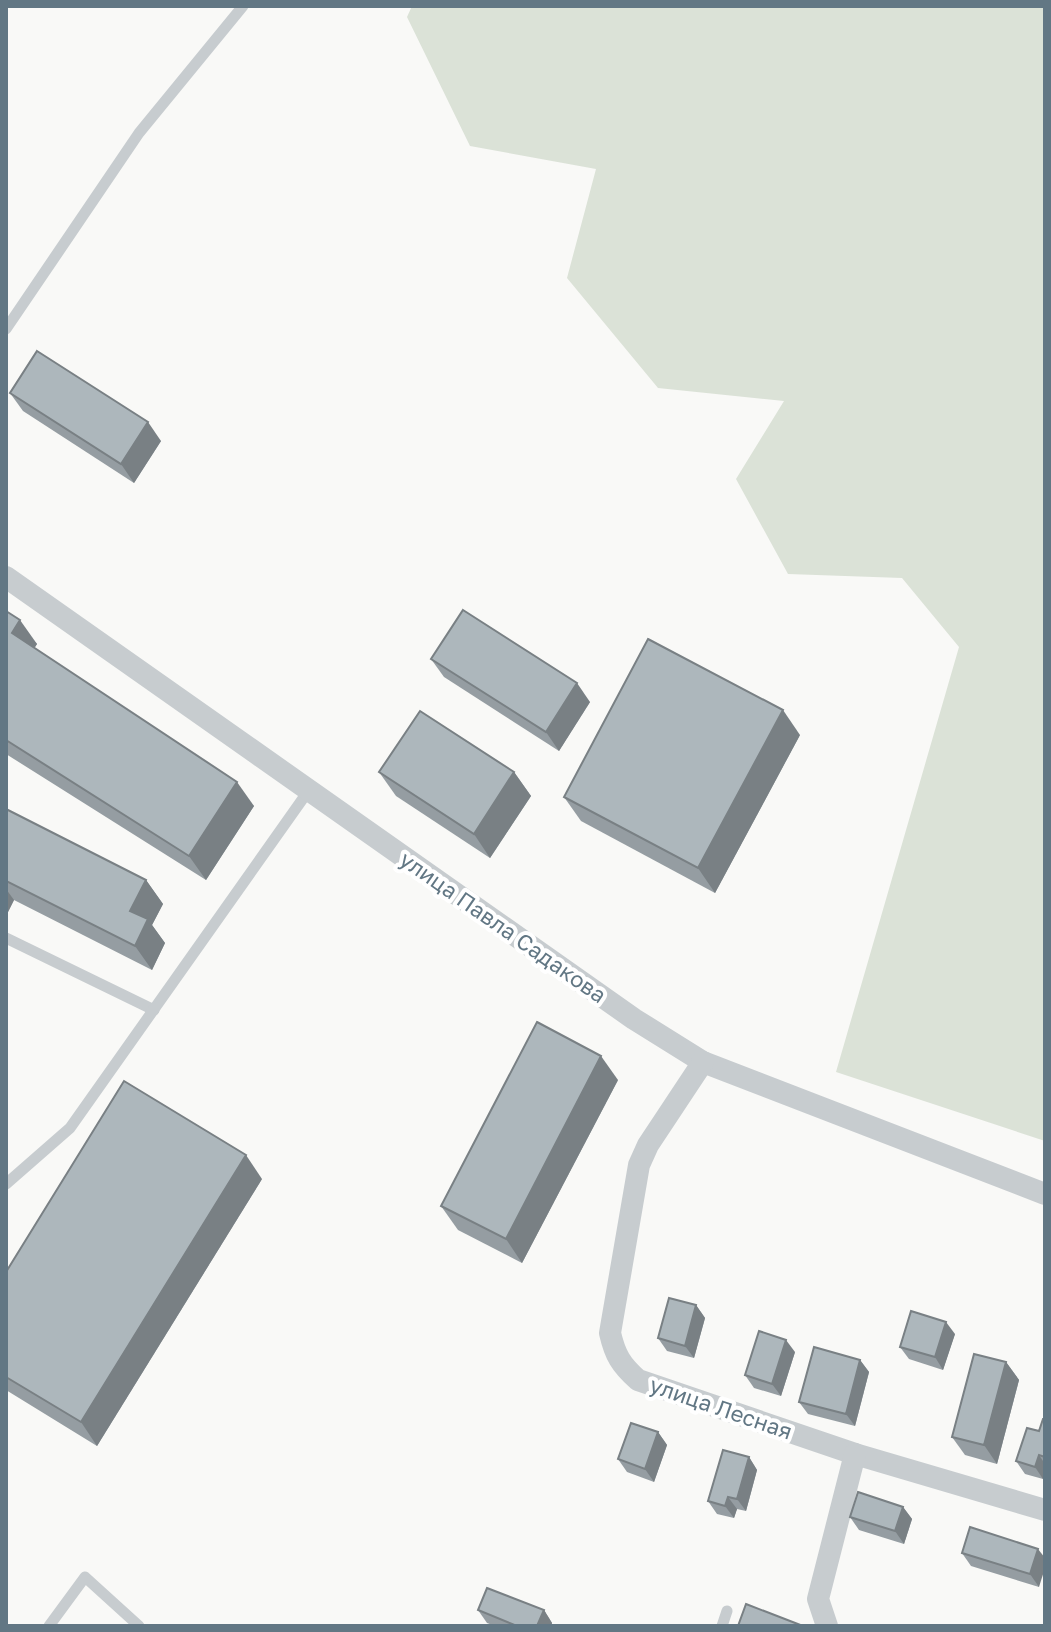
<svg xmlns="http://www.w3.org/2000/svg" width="1051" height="1632" font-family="'Golos Text',sans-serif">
<rect width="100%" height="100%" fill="#f9f9f7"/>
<path fill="#dbe2d7" d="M 412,6 L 1045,6 L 1045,1141 L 836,1072 L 959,647 L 902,578 L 788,574 L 736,479 L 784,401 L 658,388 L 567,278 L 596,169 L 470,146 L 407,17 Z"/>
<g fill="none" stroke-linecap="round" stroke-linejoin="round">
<g stroke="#c7cccf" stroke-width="11">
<path d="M 6,329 L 139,133 L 243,6"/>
<path d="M 6,938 L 154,1010"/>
<path d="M 6,1184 L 70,1128 L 309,790"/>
<path d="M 49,1626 L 85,1577 L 139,1626"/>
<path d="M 722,1626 L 727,1611"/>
</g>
<g stroke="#c7cccf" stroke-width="22">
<path d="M 6,577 L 634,1019 L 703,1062 L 1045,1194"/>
<path d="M 703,1062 L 648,1145 L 639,1165 L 610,1333 C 615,1355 621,1365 638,1380 L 855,1454 L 1045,1510"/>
<path d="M 827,1626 L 818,1599 L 855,1454"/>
</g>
</g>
<g fill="#959da2">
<path d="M 10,393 L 161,441 L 134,483 L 23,411 Z"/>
<path d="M 6,611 L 37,644 L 34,648 L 254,806 L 206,880 L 6,754 Z"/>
<path d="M 431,659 L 590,702 L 559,751 L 444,677 Z"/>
<path d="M 800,735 L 715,893 L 581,821 L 564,797 Z"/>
<path d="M 379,772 L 514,772 L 531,796 L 490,858 L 396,796 Z"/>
<path d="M 6,809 L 146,880 L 163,904 L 152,925 L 165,943 L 152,970 L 14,900 L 6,916 Z"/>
<path d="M 618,1080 L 522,1263 L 458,1230 L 441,1206 Z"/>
<path d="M 262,1179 L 97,1446 L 6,1390 L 6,1272 Z"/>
<path d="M 696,1305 L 705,1318 L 694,1358 L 667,1351 L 658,1338 Z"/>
<path d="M 955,1334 L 943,1370 L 909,1359 L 900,1347 Z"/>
<path d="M 795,1352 L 781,1396 L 754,1388 L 745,1375 Z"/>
<path d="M 860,1360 L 869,1372 L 855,1426 L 808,1414 L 799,1402 Z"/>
<path d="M 1006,1362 L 1019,1380 L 997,1464 L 965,1455 L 952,1437 Z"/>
<path d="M 1045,1419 L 1045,1475 L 1043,1479 L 1025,1474 L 1016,1461 L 1039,1431 Z"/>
<path d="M 658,1432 L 667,1445 L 654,1482 L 627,1472 L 618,1459 Z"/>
<path d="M 749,1457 L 757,1470 L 746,1511 L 737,1509 L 734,1518 L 717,1514 L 708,1501 Z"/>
<path d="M 903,1507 L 912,1519 L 904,1544 L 859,1530 L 850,1517 Z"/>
<path d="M 1038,1549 L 1039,1587 L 971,1566 L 962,1553 Z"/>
<path d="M 478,1610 L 544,1610 L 552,1623 L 551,1626 L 495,1626 L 487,1623 Z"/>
</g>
<g fill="#798084">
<path d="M 148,422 L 161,441 L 134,483 L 121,464 Z"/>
<path d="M 20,620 L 37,644 L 29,657 L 12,633 Z"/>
<path d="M 577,683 L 590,702 L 559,751 L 546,732 Z"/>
<path d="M 783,710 L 800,735 L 715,893 L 698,868 Z"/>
<path d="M 514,772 L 531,796 L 490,858 L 474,834 Z"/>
<path d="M 237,782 L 254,806 L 206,880 L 189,856 Z"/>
<path d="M 146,880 L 163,904 L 152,925 L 165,943 L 152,970 L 135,946 L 130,911 Z"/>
<path d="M 6,889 L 14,900 L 6,916 Z"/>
<path d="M 601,1056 L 618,1080 L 522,1263 L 506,1239 Z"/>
<path d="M 246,1155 L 262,1179 L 97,1446 L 81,1422 Z"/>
<path d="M 696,1305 L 705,1318 L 694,1358 L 685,1346 Z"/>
<path d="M 946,1322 L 955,1334 L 943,1370 L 935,1357 Z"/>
<path d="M 786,1340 L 795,1352 L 781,1396 L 772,1384 Z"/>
<path d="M 860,1360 L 869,1372 L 855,1426 L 846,1414 Z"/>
<path d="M 1006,1362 L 1019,1380 L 997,1464 L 984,1445 Z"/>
<path d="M 658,1432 L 667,1445 L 654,1482 L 645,1469 Z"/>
<path d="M 1039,1455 L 1045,1464 L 1045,1475 L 1043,1479 L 1035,1467 Z"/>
<path d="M 749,1457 L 757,1470 L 746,1511 L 737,1499 Z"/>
<path d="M 728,1497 L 737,1509 L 734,1518 L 725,1506 Z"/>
<path d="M 903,1507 L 912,1519 L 904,1544 L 895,1531 Z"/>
<path d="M 1038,1549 L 1045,1558 L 1045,1568 L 1039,1587 L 1030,1574 Z"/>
<path d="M 544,1610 L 552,1623 L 551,1626 L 537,1626 Z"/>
</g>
<g fill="#adb7bc" stroke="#798084" stroke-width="2">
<path d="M 37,351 L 148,422 L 121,464 L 10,393 Z"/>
<path d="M 463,610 L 577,683 L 546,732 L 431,659 Z"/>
<path d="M 6,611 L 20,620 L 12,633 L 237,782 L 189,856 L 6,740 Z"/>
<path d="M 648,639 L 783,710 L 698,868 L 564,797 Z"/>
<path d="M 420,711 L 514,772 L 474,834 L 379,772 Z"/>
<path d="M 6,809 L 146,880 L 130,911 L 148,919 L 135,946 L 6,881 Z"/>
<path d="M 537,1022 L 601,1056 L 506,1239 L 441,1206 Z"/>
<path d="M 124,1081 L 246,1155 L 81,1422 L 6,1377 L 6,1272 Z"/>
<path d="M 669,1298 L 696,1305 L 685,1346 L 658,1338 Z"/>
<path d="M 911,1311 L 946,1322 L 935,1357 L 900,1347 Z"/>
<path d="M 759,1331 L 786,1340 L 772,1384 L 745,1375 Z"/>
<path d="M 814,1347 L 860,1360 L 846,1414 L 799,1402 Z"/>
<path d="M 974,1354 L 1006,1362 L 984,1445 L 952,1437 Z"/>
<path d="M 1043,1419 L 1045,1419 L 1045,1457 L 1039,1455 L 1035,1467 L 1016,1461 L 1027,1428 L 1039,1431 Z"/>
<path d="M 631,1423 L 658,1432 L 645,1469 L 618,1459 Z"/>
<path d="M 723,1450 L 749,1457 L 737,1499 L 728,1497 L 725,1506 L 708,1501 Z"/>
<path d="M 858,1492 L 903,1507 L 895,1531 L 850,1517 Z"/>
<path d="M 970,1527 L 1038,1549 L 1030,1574 L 962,1553 Z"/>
<path d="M 487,1588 L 544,1610 L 537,1626 L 517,1626 L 478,1610 Z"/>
<path d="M 746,1604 L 803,1626 L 738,1626 Z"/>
</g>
<g text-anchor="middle" stroke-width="8" stroke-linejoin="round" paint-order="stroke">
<g font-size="22" fill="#627784" stroke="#fff">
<text transform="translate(503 927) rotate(35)" y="8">улица Павла Садакова</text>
<text transform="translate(721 1408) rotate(19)" y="8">улица Лесная</text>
</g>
</g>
<rect width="1051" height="1632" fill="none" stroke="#627784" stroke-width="16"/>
</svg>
